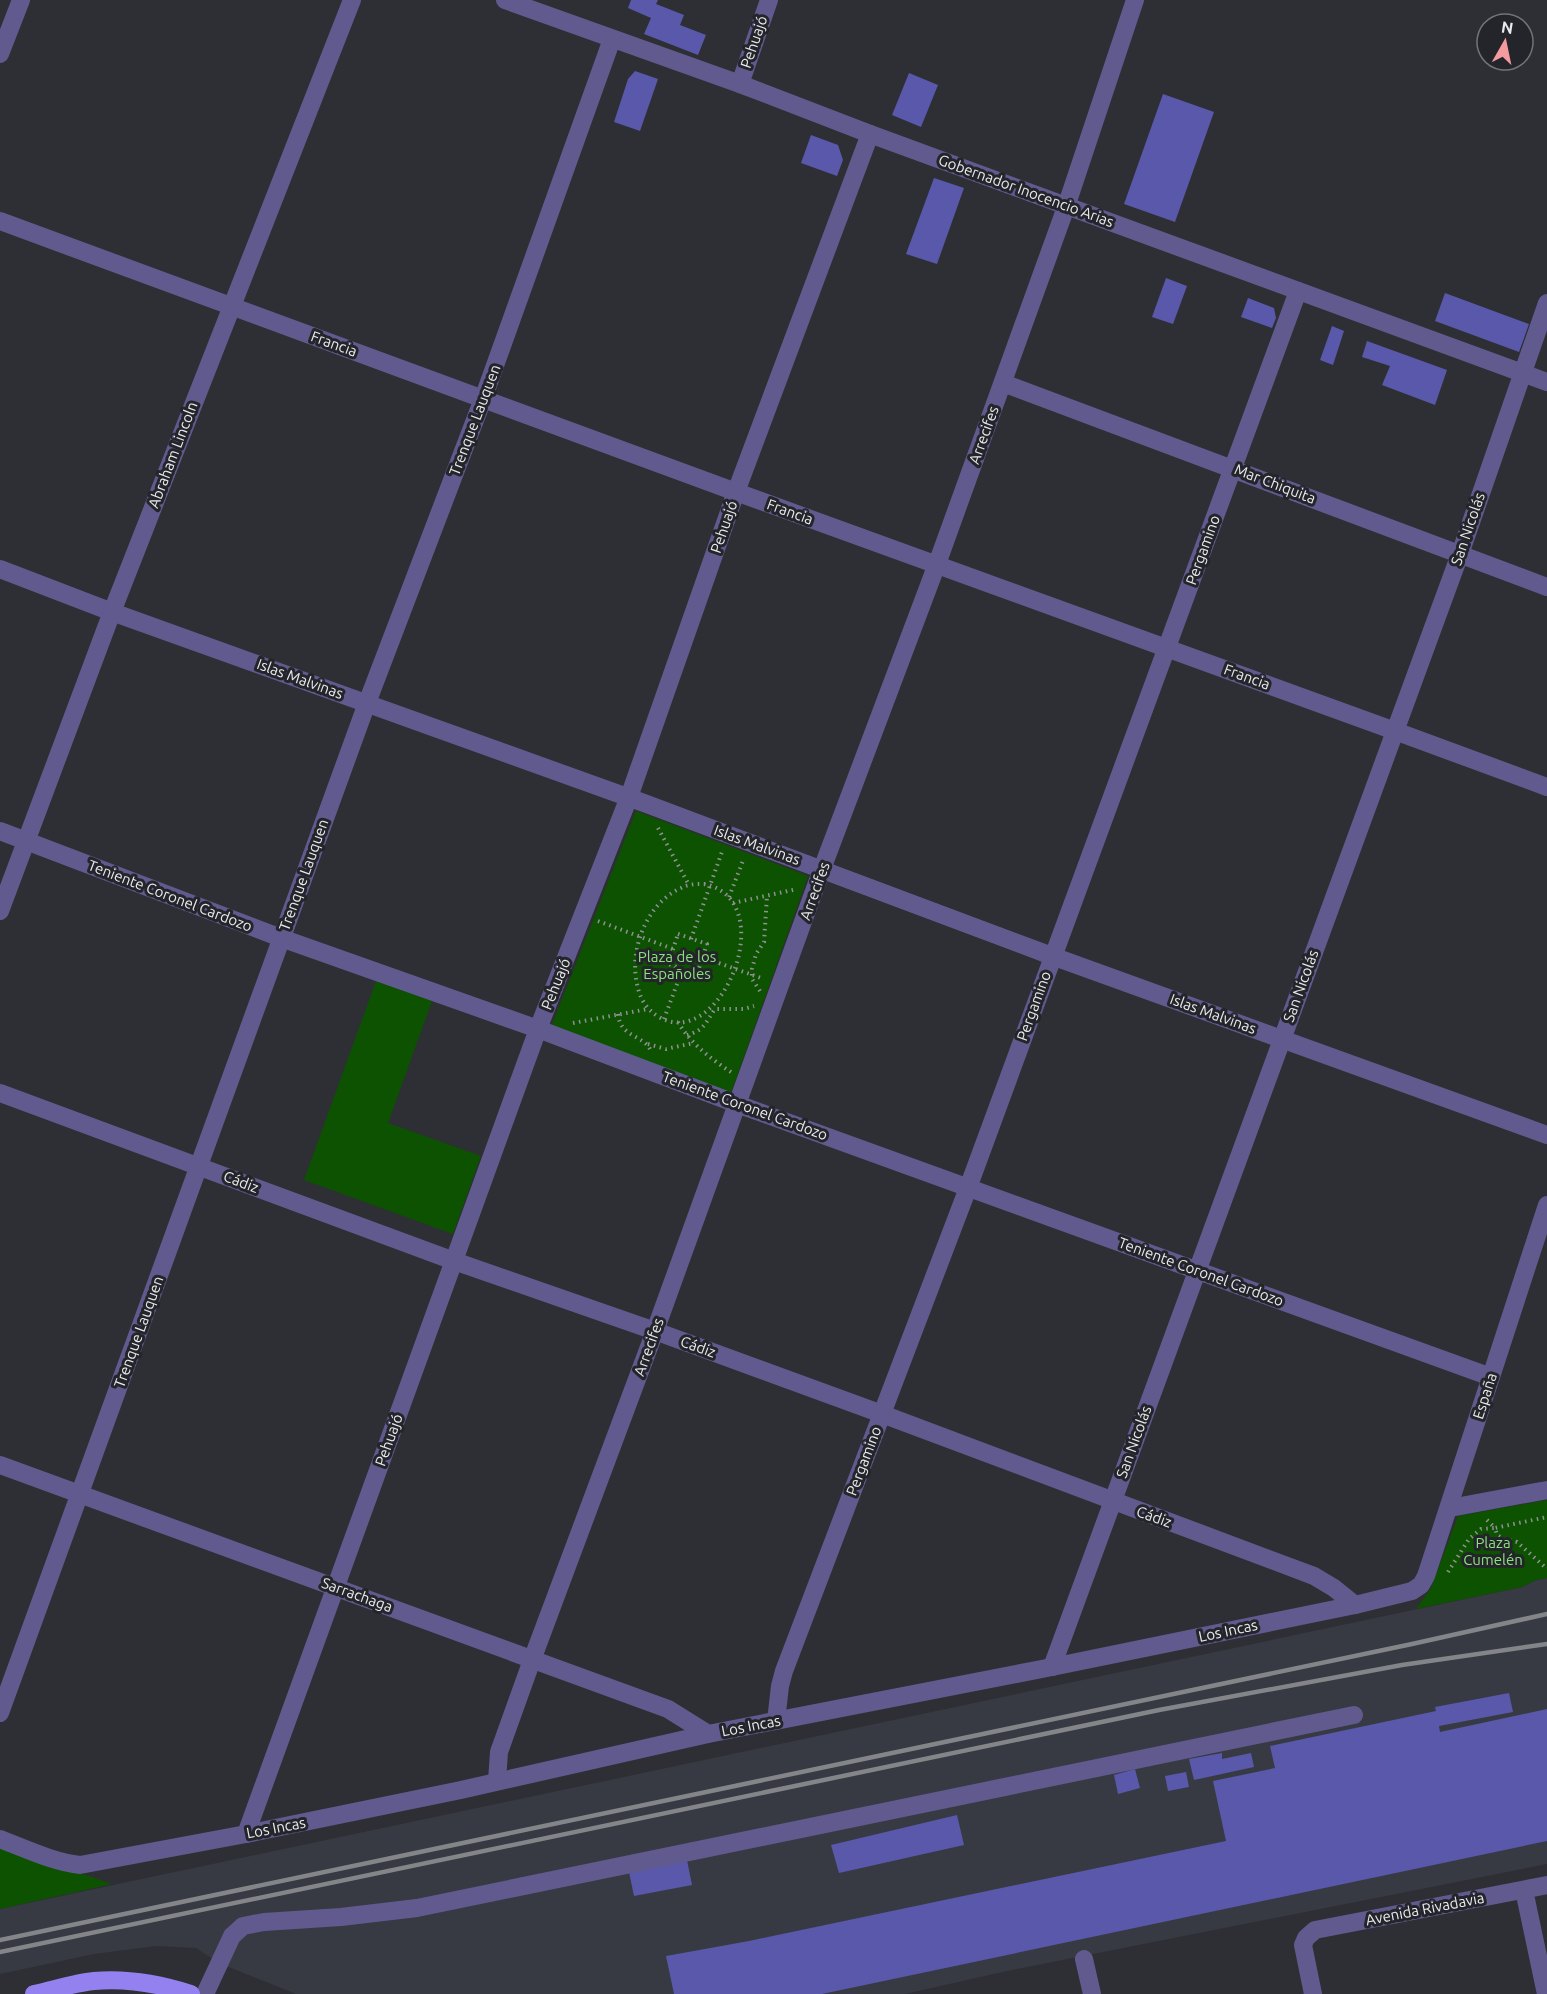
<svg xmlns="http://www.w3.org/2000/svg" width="1547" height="1994" font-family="Ubuntu,sans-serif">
<rect width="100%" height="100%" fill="#2e2f34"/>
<path fill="#373a43" d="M 1547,1578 L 1547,1864 L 1007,1971 L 905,1994 L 296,1994 L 219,1963 L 196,1948 L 156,1946 L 94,1954 L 0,1974 L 0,1909 L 1522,1587 L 1536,1580 Z"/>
<g fill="#0c5200">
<path d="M 636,811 L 808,876 L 731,1093 L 551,1027 Z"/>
<path d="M 376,981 L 432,1001 L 388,1123 L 481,1156 L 453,1234 L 304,1180 Z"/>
<path d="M 1547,1500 L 1547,1578 L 1536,1580 L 1522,1587 L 1416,1609 L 1431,1588 L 1458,1516 Z"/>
<path d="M 0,1845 L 112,1884 L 0,1909 Z"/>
</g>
<g fill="#5958aa">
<path d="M 631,0 L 658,0 L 656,4 L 684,15 L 680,25 L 706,35 L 698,55 L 644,34 L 651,18 L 628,8 Z"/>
<path d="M 635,71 L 658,79 L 640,131 L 614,122 L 628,79 Z"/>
<path d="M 909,73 L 938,85 L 921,127 L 892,115 Z"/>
<path d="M 1163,94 L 1214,112 L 1175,222 L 1124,204 Z"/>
<path d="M 811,135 L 838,145 L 843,160 L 837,176 L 801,163 Z"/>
<path d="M 934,178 L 964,188 L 937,264 L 906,254 Z"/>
<path d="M 1166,278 L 1187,286 L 1173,324 L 1152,317 Z"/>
<path d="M 1445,293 L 1529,324 L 1519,352 L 1435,321 Z"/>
<path d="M 1248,298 L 1274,308 L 1276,318 L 1272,328 L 1241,317 Z"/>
<path d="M 1332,326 L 1344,331 L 1333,365 L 1320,360 Z"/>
<path d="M 1367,341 L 1447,370 L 1435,405 L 1382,385 L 1390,366 L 1362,357 Z"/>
<path d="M 1509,1693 L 1513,1712 L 1439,1726 L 1440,1732 L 1547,1709 L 1547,1841 L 822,1994 L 674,1994 L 666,1956 L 749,1941 L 1226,1841 L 1213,1781 L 1275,1768 L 1270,1746 L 1436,1711 L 1435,1707 Z"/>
<path d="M 1222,1753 L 1222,1759 L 1251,1753 L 1254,1767 L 1194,1780 L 1189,1759 Z"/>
<path d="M 1135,1769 L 1140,1788 L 1118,1794 L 1114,1775 Z"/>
<path d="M 1186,1772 L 1189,1787 L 1168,1791 L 1165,1776 Z"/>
<path d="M 957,1815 L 964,1845 L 839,1873 L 831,1845 Z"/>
<path d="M 687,1860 L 692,1885 L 634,1896 L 629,1872 Z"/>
</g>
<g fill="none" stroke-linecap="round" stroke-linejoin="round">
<g stroke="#909195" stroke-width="4" stroke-dasharray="1.5 4.5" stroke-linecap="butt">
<path d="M 658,828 L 689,885"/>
<path d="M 704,884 C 783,900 721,1053 659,1017 C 646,1009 640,999 637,984 C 629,949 647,903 681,888 C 688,884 696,884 704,884 Z"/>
<path d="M 729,897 L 744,858"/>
<path d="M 733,903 L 797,889"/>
<path d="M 598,921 L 673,949"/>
<path d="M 678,934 L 707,944 L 697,974 L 668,964 Z"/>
<path d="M 691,939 L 723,849"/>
<path d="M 702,957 L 764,979"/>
<path d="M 676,967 L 673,974 L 687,979 L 690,972"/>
<path d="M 760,991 L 752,979 L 752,969 L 756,954 L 764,942 L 767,896"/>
<path d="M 618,1014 C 620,1039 648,1035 651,1053"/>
<path d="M 664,1019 L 680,976"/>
<path d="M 678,1022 C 690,1043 711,1059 731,1072"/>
<path d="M 573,1023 L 648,1009"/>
<path d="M 687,1035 C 705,1030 705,1023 715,1009 L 744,1009 L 754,1006"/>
<path d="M 648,1044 L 666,1049 L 694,1043"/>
<path d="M 1487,1520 L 1495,1528 L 1547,1517"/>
<path d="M 1448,1572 L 1469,1539 L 1481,1529 L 1495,1528 L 1497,1535 L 1504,1539 L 1517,1542 L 1547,1569"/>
</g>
<g stroke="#615a8f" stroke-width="18">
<path d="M 505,0 L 740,84 L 870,134 L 1547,382"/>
<path d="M 0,54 L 21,0"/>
<path d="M 740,84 L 769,0"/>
<path d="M 0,221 L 736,492 L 1395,731 L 1547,787"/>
<path d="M 1003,383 L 1547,587"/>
<path d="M 0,569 L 112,612 L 644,803 L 1052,956 L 1547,1135"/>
<path d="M 0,831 L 281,938 L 538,1029 L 737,1104 L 1491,1377"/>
<path d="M 0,911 L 112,612 L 352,0"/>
<path d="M 0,1093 L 454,1261 L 655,1331 L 882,1414 L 1314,1576 L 1334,1588 L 1355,1605"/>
<path d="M 0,1465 L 668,1709 L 708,1734"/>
<path d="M 1450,1508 L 1547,1490"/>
<path d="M 1052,1667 L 1460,554 L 1547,303"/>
<path d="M 0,1713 L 367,703 L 483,399 L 612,39"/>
<path d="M 776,1721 L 780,1686 L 784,1671 L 968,1188 L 1298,291"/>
<path d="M 497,1781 L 499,1752 L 532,1660 L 655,1331 L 822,869 L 937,564 L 1066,207 L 1135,0"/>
<path d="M 246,1834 L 538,1029 L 629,797 L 736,492 L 870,134"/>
<path d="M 0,1839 C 26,1849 53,1862 80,1865 L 246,1834 L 461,1790 L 708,1734 L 1052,1667 L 1355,1605 L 1412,1591 L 1421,1585 L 1426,1576 L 1547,1205"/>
<path d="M 1524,1890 L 1546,1994"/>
<path d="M 1084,1959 L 1092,1994"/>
<path d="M 205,1994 L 232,1936 L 243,1926 L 264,1922 L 341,1917 L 417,1908 L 1354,1715"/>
<path d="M 1313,1994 L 1303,1945 L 1306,1938 L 1315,1930 L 1547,1885"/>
</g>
<path stroke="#9281ee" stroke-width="18" d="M 34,1994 C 53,1990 74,1983 94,1981 C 127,1978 160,1984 191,1994"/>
<g stroke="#848589" stroke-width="4.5">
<path d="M 0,1940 L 1412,1644 L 1547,1614"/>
<path d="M 0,1952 L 1159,1710 L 1402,1665 L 1547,1644"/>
</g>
</g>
<g text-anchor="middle" stroke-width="6" stroke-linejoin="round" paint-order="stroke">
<g font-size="15" fill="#e9eaed" stroke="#24252a">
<text transform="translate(754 42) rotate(-71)" y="5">Pehuajó</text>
<text transform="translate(1026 191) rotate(20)" y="5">Gobernador Inocencio Arias</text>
<text transform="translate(334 344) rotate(20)" y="5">Francia</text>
<text transform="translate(475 420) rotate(-69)" y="5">Trenque Lauquen</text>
<text transform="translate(984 435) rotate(-70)" y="5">Arrecifes</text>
<text transform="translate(173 455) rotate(-69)" y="5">Abraham Lincoln</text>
<text transform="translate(1275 484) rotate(21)" y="5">Mar Chiquita</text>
<text transform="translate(790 512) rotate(20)" y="5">Francia</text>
<text transform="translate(724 527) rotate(-71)" y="5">Pehuajó</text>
<text transform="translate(1468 529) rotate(-71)" y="5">San Nicolás</text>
<text transform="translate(1203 550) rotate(-70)" y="5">Pergamino</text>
<text transform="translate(1247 677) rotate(20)" y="5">Francia</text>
<text transform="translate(300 679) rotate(20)" y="5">Islas Malvinas</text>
<text transform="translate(757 845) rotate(20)" y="5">Islas Malvinas</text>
<text transform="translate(304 875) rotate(-70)" y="5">Trenque Lauquen</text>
<text transform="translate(815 891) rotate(-70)" y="5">Arrecifes</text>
<text transform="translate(170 896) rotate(21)" y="5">Teniente Coronel Cardozo</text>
<text transform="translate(556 984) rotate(-68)" y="5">Pehuajó</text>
<text transform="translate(1301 986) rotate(-70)" y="5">San Nicolás</text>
<text transform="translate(1034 1006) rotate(-70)" y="5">Pergamino</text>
<text transform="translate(1213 1014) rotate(20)" y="5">Islas Malvinas</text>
<text transform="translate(745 1106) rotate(20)" y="5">Teniente Coronel Cardozo</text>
<text transform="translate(241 1182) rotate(21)" y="5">Cádiz</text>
<text transform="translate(1201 1272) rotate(20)" y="5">Teniente Coronel Cardozo</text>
<text transform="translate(139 1332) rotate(-70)" y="5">Trenque Lauquen</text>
<text transform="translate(649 1347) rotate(-70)" y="5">Arrecifes</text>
<text transform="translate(698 1347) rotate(20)" y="5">Cádiz</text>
<text transform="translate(1485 1396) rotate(-72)" y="5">España</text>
<text transform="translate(389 1440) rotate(-70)" y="5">Pehuajó</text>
<text transform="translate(1134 1442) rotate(-70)" y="5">San Nicolás</text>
<text transform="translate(864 1461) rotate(-69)" y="5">Pergamino</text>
<text transform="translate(1154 1517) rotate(20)" y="5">Cádiz</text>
<text transform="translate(357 1595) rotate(20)" y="5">Sarrachaga</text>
<text transform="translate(1228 1631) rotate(-12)" y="5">Los Incas</text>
<text transform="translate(751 1726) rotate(-11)" y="5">Los Incas</text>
<text transform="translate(276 1828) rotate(-11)" y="5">Los Incas</text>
<text transform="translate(1425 1909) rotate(-11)" y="5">Avenida Rivadavia</text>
</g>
<g font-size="15" fill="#8be17e" stroke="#24252a">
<text x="677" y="962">Plaza de los<tspan x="677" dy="17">Españoles</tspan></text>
<text x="1493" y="1548">Plaza<tspan x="1493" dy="17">Cumelén</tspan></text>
</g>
</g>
<g transform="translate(1505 42) rotate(9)"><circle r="28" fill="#24252a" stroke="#737478" stroke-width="1.5"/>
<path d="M0-4.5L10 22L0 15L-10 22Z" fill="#f49b9f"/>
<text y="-9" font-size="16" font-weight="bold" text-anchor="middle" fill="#e9eaed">N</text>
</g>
</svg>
